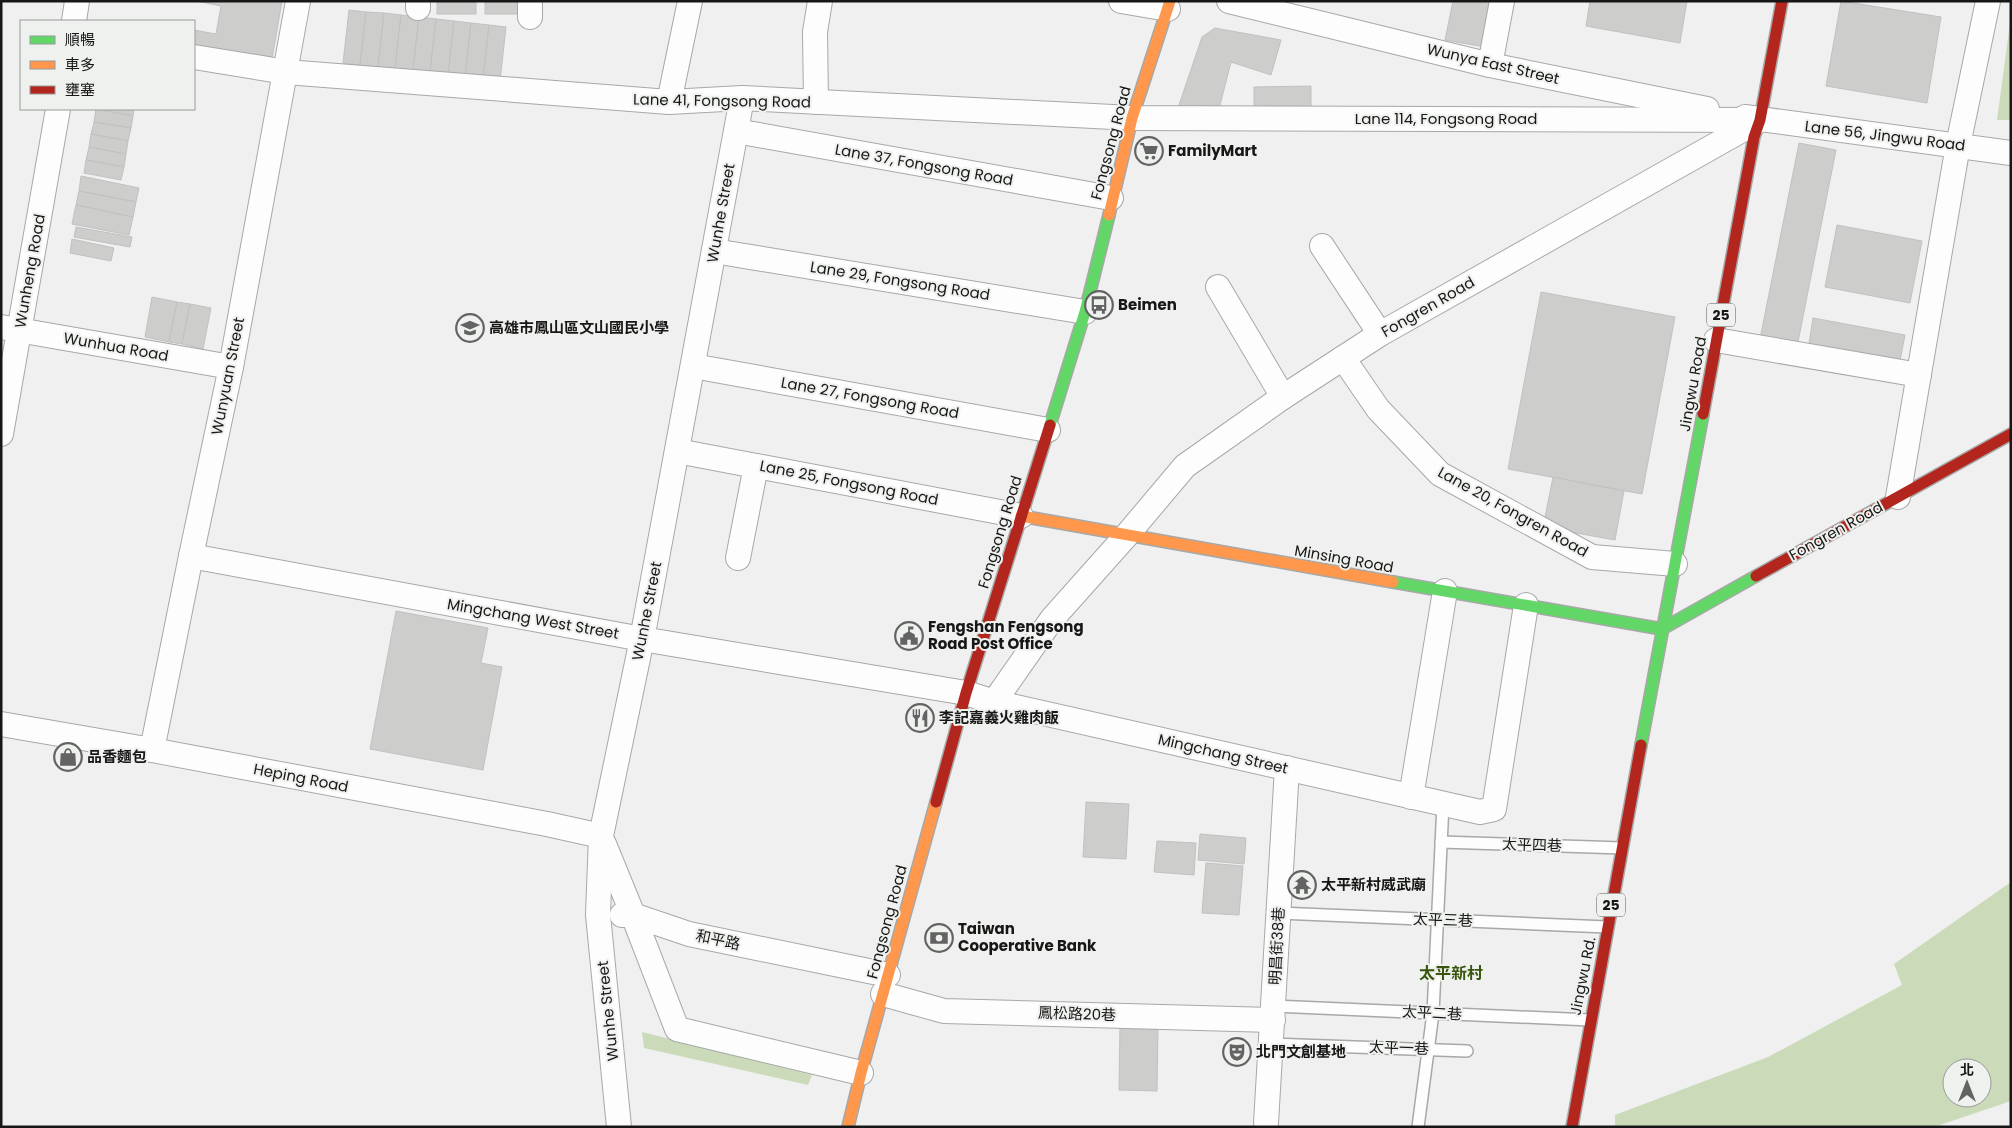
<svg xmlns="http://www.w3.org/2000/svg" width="2012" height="1128" font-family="Poppins,'Noto Sans TC',sans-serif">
<rect width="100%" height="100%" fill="#eff0ef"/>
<g fill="#cbdbba" fill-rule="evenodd">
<path d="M 2011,16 L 2011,120 L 1997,120 Z"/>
<path d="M 2011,882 L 2011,1101 L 1934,1127 L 1615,1127 L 1615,1115 L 1768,1057 L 1902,985 L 1894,964 ZM 1952,1068 L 1982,1068 L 1982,1098 L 1952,1098 Z"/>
<path d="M 642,1032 L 812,1075 L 808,1085 L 644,1048 Z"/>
</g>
<g fill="#cdcdcc" stroke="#c1c1c1">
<path d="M 196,1 L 282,1 L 271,65 L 194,50 L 194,30 L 216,34 L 221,6 Z"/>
<path d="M 1453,1 L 1505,1 L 1496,49 L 1445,40 Z"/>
<path d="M 1590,1 L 1687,1 L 1680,43 L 1586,26 Z"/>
<path d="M 1841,1 L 1941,17 L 1927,103 L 1826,86 Z"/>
<rect x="437" y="2" width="39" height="12"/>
<rect x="485" y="2" width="39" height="12"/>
<path d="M 349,10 L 366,12 L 360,65 L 343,63 Z"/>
<path d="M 366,12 L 384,13 L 378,67 L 360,65 Z"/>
<path d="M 384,13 L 401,15 L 395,69 L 378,67 Z"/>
<path d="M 401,15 L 419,17 L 413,71 L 395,69 Z"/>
<path d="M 419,17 L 436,19 L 430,73 L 413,71 Z"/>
<path d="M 436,19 L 454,21 L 448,75 L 430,73 Z"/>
<path d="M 454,21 L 471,23 L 465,77 L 448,75 Z"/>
<path d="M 471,23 L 489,25 L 483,79 L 465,77 Z"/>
<path d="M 489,25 L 506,27 L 500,81 L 483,79 Z"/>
<path d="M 1215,28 L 1281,40 L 1271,75 L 1231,62 L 1217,117 L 1179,105 L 1202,37 Z"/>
<path d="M 1311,86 L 1311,117 L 1254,117 L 1254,87 Z"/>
<path d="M 96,109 L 134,109 L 133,116 Z"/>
<path d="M 96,109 L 133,116 L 131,128 L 94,122 Z"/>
<path d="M 94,122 L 131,128 L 128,141 L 91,134 Z"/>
<path d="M 91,134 L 128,141 L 126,154 L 89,147 Z"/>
<path d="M 1799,143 L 1836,150 L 1797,347 L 1760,339 Z"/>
<path d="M 89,147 L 126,154 L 124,167 L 86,160 Z"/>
<path d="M 86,160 L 124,167 L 121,180 L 84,173 Z"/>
<path d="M 81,176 L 139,188 L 136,202 L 79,191 Z"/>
<path d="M 79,191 L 136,202 L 133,217 L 76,205 Z"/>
<path d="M 76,205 L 133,217 L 129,235 L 72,224 Z"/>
<path d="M 1837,225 L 1922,241 L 1910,303 L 1825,287 Z"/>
<path d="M 76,227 L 132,237 L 130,247 L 74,237 Z"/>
<path d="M 72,239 L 114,248 L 111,261 L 70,253 Z"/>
<path d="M 1541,292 L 1675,317 L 1642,494 L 1508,469 Z"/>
<path d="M 152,297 L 177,302 L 169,342 L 145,337 Z"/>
<path d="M 177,302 L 190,304 L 182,344 L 169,342 Z"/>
<path d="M 190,304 L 211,308 L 203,349 L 182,344 Z"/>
<path d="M 1813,318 L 1905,335 L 1899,366 L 1808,350 Z"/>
<path d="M 1553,477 L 1624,491 L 1615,540 L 1543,527 Z"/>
<path d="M 396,611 L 488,628 L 481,663 L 502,667 L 483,770 L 370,749 Z"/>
<path d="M 1086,802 L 1129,804 L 1126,859 L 1083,857 Z"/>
<path d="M 1200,834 L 1246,838 L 1244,864 L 1198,860 Z"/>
<path d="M 1157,841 L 1196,843 L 1194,875 L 1154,872 Z"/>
<path d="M 1206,863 L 1243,866 L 1239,915 L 1202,913 Z"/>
<path d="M 1120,1023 L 1158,1024 L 1157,1091 L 1119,1090 Z"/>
</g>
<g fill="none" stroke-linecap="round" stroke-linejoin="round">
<defs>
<g id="lane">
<path d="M 1441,842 L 1622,848"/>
<path d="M 1279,913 L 1607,927"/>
<path d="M 1274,1006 L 1590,1020"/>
<path d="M 1271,1044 L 1467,1051"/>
<path d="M 1418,1127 L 1433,1013 L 1443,804"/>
</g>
<g id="street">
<path d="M 1121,1 L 1168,9"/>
<path d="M 1229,1 L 1490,65 L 1707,109"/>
<path d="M 418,8 L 418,1"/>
<path d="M 530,17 L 530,1"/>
<path d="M 74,21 L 77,1"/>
<path d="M 194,57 L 286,72 L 669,102 L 742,98 L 1132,118 L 1760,120"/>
<path d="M 1490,65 L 1502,1"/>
<path d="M 669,102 L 690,1"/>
<path d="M 816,102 L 815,32 L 820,1"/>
<path d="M 1745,117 L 2011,153"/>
<path d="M 736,131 L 1111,198"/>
<path d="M 1322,246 L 1380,334"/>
<path d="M 714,251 L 1085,312"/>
<path d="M 1218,287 L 1283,397"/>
<path d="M 1,327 L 231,367"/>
<path d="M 1716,340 L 1919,375"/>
<path d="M 1343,358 L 1378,409 L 1440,474 L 1592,557 L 1675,564"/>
<path d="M 693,366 L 1048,430"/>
<path d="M 1,434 L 58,109"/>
<path d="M 677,451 L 1021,516"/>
<path d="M 1898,497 L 1958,145 L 1988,1"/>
<path d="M 191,556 L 642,639 L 966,693 L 994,702 L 1480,812 L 1494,809 L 1526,605"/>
<path d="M 738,558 L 756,466"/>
<path d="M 994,702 L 1052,619 L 1126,536 L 1185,466 L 1283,397 L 1380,334 L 1758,121"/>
<path d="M 1,724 L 152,750 L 547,824 L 601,836"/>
<path d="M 152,750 L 191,556 L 231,367 L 298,1"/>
<path d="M 1411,797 L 1445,591"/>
<path d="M 604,844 L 633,915 L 689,934 L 888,975"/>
<path d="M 622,915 L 633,915 L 677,1029 L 861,1073"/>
<path d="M 883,994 L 944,1011 L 1273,1020"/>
<path d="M 1266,1123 L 1287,768"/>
<path d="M 619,1127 L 598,915 L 601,836 L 642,639 L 742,98"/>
</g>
<g id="fast">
<path d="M 1050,425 L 1085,312 L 1109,215"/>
<path d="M 1393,582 L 1662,629 L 1756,576"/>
<path d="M 1641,745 L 1703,414"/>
</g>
<g id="slow">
<path d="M 1109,215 L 1132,118 L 1170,1"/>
<path d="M 1021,516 L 1393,582"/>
<path d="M 848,1127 L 861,1073 L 936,802"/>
</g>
<g id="jam">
<path d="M 1703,414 L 1754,137 L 1760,120 L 1782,1"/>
<path d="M 1756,576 L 2011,434"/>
<path d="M 936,802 L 966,693 L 1050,425"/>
<path d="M 1572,1127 L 1641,745"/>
</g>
</defs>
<use href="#lane" stroke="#a7a8a7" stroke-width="14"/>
<use href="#street" stroke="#a7a8a7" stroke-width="26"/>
<use href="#fast" stroke="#a7a8a7" stroke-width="14"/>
<use href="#slow" stroke="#a7a8a7" stroke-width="14"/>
<use href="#jam" stroke="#a7a8a7" stroke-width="14"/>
<use href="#lane" stroke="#fdfdfd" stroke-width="11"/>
<use href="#street" stroke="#fdfdfd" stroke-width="24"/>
<use href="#fast" stroke="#63d668" stroke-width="11"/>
<use href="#slow" stroke="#ff974d" stroke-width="11"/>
<use href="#jam" stroke="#b3261e" stroke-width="11"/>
</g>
<defs>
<symbol id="supermarket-ring" viewBox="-11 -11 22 22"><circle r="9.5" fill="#eff1ee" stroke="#626362" stroke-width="1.5"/><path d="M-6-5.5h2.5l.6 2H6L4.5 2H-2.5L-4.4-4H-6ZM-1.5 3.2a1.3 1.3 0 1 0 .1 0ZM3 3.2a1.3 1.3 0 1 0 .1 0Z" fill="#626362"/></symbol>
<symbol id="bus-ring" viewBox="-11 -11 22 22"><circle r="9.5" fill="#eff1ee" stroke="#626362" stroke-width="1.5"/><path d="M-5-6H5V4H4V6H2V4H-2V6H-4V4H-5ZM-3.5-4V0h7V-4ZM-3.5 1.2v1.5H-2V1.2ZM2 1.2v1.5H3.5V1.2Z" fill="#626362"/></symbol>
<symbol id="school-ring" viewBox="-11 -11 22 22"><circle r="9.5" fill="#eff1ee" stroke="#626362" stroke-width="1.5"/><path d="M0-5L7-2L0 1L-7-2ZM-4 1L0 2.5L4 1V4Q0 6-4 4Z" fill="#626362"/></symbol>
<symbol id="civic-ring" viewBox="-11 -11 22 22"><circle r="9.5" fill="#eff1ee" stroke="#626362" stroke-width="1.5"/><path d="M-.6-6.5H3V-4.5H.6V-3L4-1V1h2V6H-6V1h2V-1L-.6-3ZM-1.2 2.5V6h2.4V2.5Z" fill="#626362"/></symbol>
<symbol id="restaurant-ring" viewBox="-11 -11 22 22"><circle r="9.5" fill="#eff1ee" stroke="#626362" stroke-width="1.5"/><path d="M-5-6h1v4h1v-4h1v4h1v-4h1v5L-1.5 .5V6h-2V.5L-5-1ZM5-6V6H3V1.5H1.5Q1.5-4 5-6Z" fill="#626362"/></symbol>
<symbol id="shop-ring" viewBox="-11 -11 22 22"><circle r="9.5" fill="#eff1ee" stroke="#626362" stroke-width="1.5"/><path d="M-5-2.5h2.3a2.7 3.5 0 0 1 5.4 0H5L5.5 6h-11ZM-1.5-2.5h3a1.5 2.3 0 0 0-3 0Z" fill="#626362"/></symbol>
<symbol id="temple-ring" viewBox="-11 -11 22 22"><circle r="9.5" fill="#eff1ee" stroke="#626362" stroke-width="1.5"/><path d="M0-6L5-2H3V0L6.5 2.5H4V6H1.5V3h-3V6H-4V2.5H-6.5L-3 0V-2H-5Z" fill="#626362"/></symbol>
<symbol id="bank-ring" viewBox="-11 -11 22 22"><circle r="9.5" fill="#eff1ee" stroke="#626362" stroke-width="1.5"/><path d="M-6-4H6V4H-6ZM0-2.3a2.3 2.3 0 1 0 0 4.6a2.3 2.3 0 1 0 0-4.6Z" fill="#626362"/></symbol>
<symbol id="theatre-ring" viewBox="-11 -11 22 22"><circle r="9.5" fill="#eff1ee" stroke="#626362" stroke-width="1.5"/><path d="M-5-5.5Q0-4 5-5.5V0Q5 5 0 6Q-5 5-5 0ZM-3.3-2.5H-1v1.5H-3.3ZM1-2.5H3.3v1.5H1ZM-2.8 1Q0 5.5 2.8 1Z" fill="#626362"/></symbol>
</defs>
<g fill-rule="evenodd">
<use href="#supermarket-ring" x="1133" y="135" width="32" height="32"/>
<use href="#bus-ring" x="1083" y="289" width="32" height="32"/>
<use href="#school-ring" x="454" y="312" width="32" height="32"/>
<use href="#civic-ring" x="893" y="620" width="32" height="32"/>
<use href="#restaurant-ring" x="904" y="702" width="32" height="32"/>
<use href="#shop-ring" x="52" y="741" width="32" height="32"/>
<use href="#temple-ring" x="1286" y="869" width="32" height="32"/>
<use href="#bank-ring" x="923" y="922" width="32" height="32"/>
<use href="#theatre-ring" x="1221" y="1036" width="32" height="32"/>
</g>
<g text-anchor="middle" stroke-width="4" stroke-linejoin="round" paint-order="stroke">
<g fill="#eff1ee" stroke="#575857" stroke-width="1">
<rect x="1707" y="303.5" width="28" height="23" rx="4"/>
<rect x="1597" y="893.5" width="28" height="23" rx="4"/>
</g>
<g font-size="14" font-weight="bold" fill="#161716">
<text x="1721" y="320">25</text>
<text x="1611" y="910">25</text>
</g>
<g font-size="15" fill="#161716" stroke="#eff1ee">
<text transform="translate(1493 64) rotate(13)" y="5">Wunya East Street</text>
<text transform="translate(722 101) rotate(1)" y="5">Lane 41, Fongsong Road</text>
<text x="1446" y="124">Lane 114, Fongsong Road</text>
<text transform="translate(1885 136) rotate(7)" y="5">Lane 56, Jingwu Road</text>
<text transform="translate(1111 143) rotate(-75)" y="5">Fongsong Road</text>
<text transform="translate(924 165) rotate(10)" y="5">Lane 37, Fongsong Road</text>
<text transform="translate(721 213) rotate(-80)" y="5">Wunhe Street</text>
<text transform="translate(30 271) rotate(-80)" y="5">Wunheng Road</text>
<text transform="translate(900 281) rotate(9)" y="5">Lane 29, Fongsong Road</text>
<text transform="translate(1428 307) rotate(-30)" y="5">Fongren Road</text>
<text transform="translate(116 347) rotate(10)" y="5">Wunhua Road</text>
<text transform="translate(228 376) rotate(-79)" y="5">Wunyuan Street</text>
<text transform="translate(1693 384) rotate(-80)" y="5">Jingwu Road</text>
<text transform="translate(870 398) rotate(10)" y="5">Lane 27, Fongsong Road</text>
<text transform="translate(849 483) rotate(11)" y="5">Lane 25, Fongsong Road</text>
<text transform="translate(1513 512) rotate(29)" y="5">Lane 20, Fongren Road</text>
<text transform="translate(1836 531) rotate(-29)" y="5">Fongren Road</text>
<text transform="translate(1000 532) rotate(-73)" y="5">Fongsong Road</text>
<text transform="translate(1344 559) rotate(10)" y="5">Minsing Road</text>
<text transform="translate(647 611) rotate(-79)" y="5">Wunhe Street</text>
<text transform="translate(533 619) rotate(10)" y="5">Mingchang West Street</text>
<text transform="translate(1223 754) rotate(13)" y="5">Mingchang Street</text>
<text transform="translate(301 778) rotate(11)" y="5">Heping Road</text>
<text transform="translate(1532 845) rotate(2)" y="5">太平四巷</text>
<text transform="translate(1443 920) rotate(2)" y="5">太平三巷</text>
<text transform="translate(887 922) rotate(-75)" y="5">Fongsong Road</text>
<text transform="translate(718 940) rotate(12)" y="5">和平路</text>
<text transform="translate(1277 946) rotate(-87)" y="5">明昌街38巷</text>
<text transform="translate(1583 976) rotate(-79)" y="5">Jingwu Rd.</text>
<text transform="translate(608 1011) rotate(-96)" y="5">Wunhe Street</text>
<text transform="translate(1432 1013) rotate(3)" y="5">太平二巷</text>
<text transform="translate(1077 1014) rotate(2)" y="5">鳳松路20巷</text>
<text transform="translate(1399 1048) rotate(2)" y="5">太平一巷</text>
</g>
<g font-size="15" font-weight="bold" fill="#161716" stroke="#eff1ee" text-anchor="start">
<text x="1168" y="156">FamilyMart</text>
<text x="1118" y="310">Beimen</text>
<text x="489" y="333">高雄市鳳山區文山國民小學</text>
<text x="928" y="632">Fengshan Fengsong<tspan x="928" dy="17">Road Post Office</tspan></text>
<text x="939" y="723">李記嘉義火雞肉飯</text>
<text x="87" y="762">品香麵包</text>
<text x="1321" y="890">太平新村威武廟</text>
<text x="958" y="934">Taiwan<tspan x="958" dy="17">Cooperative Bank</tspan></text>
<text x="1256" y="1057">北門文創基地</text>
</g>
<g font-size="16" font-weight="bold" fill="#38540d" stroke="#eff1ee">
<text x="1451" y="979">太平新村</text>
</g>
</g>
<rect width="2012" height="1128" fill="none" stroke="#161716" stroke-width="5"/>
<rect x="20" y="20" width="175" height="90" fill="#eff1ee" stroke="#989a98"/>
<rect x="30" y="36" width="25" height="8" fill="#63d668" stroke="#989a98"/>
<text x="65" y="45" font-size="15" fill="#161716">順暢</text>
<rect x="30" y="61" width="25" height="8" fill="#ff974d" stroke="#989a98"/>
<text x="65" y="70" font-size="15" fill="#161716">車多</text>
<rect x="30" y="86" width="25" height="8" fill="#b3261e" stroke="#989a98"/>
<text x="65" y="95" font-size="15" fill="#161716">壅塞</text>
<g transform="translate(1967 1083)"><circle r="24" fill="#eff1ee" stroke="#989a98"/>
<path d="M0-4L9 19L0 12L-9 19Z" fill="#626362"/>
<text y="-8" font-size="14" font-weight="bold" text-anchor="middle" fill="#161716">北</text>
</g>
</svg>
